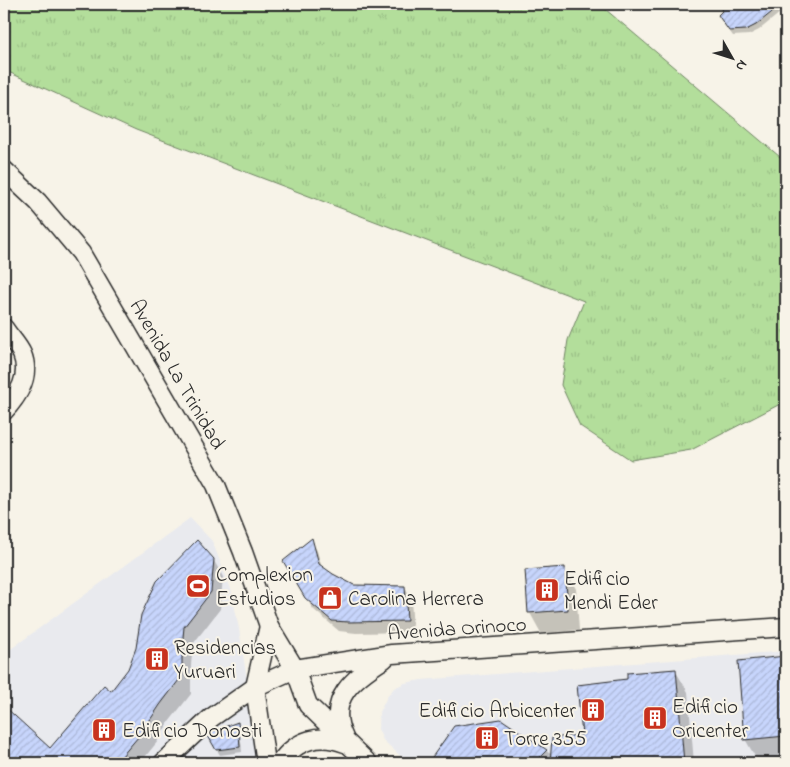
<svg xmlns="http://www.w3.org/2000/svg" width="790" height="767" font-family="'Indie Flower',sans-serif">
<defs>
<pattern id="grass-tufts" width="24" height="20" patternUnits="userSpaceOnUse" patternTransform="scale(1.25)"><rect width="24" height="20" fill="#b3de9b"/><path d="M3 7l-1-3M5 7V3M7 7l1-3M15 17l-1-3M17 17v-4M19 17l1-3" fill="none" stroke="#9abf86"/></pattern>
<pattern id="building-hatch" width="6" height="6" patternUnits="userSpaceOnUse" patternTransform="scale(1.25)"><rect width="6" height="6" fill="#c7d5fc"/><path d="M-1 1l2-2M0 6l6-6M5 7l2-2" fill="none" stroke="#abb7d8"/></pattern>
</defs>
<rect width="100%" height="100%" fill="#f7f3e8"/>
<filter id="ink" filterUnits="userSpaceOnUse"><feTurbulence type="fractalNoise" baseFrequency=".02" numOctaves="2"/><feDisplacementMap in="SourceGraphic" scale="10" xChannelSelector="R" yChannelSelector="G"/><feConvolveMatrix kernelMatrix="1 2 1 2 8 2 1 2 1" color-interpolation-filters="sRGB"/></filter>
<g filter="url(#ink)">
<g fill="#e9eaee">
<path d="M 190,518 L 212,541 L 231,589 L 239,629 L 260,763 L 4,763 L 4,654 Z"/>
<path d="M 786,651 L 786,763 L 408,763 L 383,740 L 378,729 L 379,713 L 387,697 L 394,688 L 405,683 L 421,680 Z"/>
<path d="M 321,756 L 332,760 L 335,763 L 310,763 L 312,760 Z"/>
</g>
<path fill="url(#grass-tufts)" stroke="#6f8463" d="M 4,4 L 589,4 L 605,9 L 786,162 L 786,401 L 691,450 L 631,460 L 580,426 L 561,385 L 568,340 L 584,301 L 136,130 L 4,70 Z"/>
<g fill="#0003">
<path d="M 720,4 L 786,4 L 786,8 L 759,30 L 749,35 L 733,36 L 722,21 L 727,7 Z"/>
<path d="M 311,540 L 317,551 L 322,568 L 354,586 L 405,587 L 411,598 L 413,632 L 356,633 L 339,631 L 313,609 L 284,561 Z"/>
<path d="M 213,559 L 223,577 L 220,609 L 193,644 L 191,665 L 191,694 L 169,722 L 158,740 L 158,741 L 140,763 L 4,763 L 4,708 L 50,749 L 111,692 Z"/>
<path d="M 564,568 L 576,589 L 579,630 L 541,633 L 530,613 Z"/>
<path d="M 786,658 L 786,757 L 757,760 L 745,739 L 739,662 Z"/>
<path d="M 675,670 L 688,692 L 694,763 L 433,763 L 435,756 L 501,720 L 552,755 L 584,736 L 629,680 Z"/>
<path d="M 237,724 L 240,729 L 242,752 L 220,755 L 209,736 Z"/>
</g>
<g fill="url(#building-hatch)" stroke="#2b2b2b">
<path d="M 719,4 L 782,4 L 756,25 L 746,30 L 729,31 L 718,15 L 722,11 Z"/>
<path d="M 312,538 L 319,564 L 333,574 L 354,585 L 405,586 L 407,621 L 349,622 L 332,621 L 305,598 L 283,561 Z"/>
<path d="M 197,540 L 214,559 L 211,592 L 184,627 L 182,648 L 182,676 L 160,705 L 148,723 L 150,723 L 116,763 L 4,763 L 4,706 L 50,748 L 104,685 L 111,691 L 128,669 L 136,648 L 141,615 L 157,581 Z"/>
<path d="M 565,567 L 568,610 L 528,613 L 525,570 Z"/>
<path d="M 786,656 L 786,736 L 744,740 L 738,661 Z"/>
<path d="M 676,669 L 684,763 L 550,763 L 552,738 L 582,735 L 577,685 L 627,679 L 627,673 Z"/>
<path d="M 501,719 L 547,750 L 534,763 L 428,763 L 454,726 Z"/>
<path d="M 238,722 L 240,747 L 216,750 L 208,736 L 213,731 Z"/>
</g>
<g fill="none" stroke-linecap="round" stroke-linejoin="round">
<defs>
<g id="minor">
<path d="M 4,170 L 38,202 L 81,253 L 216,485 L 243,552 L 269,626 L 295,669 L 308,705 L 368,763"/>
<path d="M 4,328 C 9,336 18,345 22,354 C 31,376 19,395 4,411"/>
<path d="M 344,738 C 325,699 354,678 384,659"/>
<path d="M 163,763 L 211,718 L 255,687 L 295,669 L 392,654 L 786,627"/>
<path d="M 266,763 L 255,687 L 269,626"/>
<path d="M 280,763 C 296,740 319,733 345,743"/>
</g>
</defs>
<use href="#minor" stroke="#2b2b2b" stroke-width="21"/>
<use href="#minor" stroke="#f7f3e8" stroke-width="18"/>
</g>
</g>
<defs>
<symbol id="stadium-square" viewBox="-11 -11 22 22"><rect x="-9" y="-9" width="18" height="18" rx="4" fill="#c8321e" stroke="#f7f3e8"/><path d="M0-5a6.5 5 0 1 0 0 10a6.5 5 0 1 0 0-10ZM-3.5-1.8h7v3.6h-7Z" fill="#fff"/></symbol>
<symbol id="building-square" viewBox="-11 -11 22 22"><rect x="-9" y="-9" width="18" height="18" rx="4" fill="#c8321e" stroke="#f7f3e8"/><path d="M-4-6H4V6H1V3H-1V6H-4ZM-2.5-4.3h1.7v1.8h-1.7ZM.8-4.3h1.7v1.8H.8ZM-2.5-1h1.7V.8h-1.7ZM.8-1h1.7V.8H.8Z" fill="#fff"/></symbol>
<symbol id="shop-square" viewBox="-11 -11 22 22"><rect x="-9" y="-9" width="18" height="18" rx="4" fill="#c8321e" stroke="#f7f3e8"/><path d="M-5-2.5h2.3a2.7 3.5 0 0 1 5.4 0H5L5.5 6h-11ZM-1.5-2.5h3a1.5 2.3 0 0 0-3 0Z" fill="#fff"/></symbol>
</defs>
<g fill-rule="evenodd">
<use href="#stadium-square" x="184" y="572" width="28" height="28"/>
<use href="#building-square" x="533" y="576" width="28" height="28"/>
<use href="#shop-square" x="316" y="584" width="28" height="28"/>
<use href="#building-square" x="143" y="645" width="28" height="28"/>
<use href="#building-square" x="579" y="696" width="28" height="28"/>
<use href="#building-square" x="641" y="704" width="28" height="28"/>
<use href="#building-square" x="90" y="716" width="28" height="28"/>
<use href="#building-square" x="473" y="724" width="28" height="28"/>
</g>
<g text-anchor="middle" stroke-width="4" stroke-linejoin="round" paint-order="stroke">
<g font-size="21" fill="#2b2b2b" stroke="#f7f3e8">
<text transform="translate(178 374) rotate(60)" y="7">Avenida La Trinidad</text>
<text transform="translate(457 628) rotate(-4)" y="7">Avenida Orinoco</text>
</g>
<g font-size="21" fill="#2b2b2b" stroke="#f7f3e8" text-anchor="start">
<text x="216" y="581">Complexion<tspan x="216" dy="24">Estudios</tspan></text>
<text x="564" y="585">Edificio<tspan x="564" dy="24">Mendi Eder</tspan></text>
<text x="348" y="605">Carolina Herrera</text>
<text x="174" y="654">Residencias<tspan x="174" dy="24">Yuruari</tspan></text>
<text x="672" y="713">Edificio<tspan x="672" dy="24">Oricenter</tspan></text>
<text x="576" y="717" text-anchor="end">Edificio Arbicenter</text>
<text x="122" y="737">Edificio Donosti</text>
<text x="504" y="745">Torre 355</text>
</g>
</g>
<rect width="790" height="767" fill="none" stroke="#f7f3e8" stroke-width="20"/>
<rect x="10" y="10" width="770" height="747" fill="none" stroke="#2b2b2b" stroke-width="2" filter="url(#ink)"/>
<g transform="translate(732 58) rotate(129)" stroke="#f7f3e8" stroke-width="4" paint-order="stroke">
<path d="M0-4L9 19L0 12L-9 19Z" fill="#2b2b2b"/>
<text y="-8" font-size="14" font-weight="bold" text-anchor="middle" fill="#2b2b2b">N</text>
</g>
</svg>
